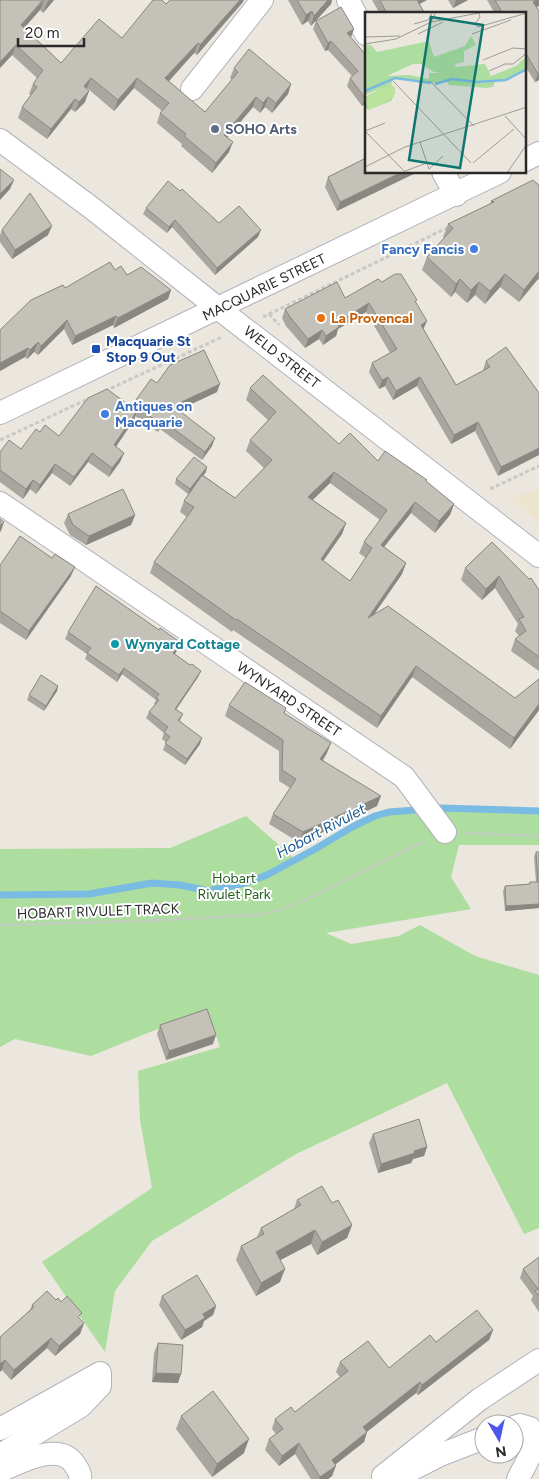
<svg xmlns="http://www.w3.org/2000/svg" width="539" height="1479" font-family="Figtree,sans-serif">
<rect width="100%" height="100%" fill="#ebe7de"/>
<path fill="#ebe5cf" d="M 539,487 L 539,523 L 510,500 Z"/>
<path fill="#addd9f" d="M 441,808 L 539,811 L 539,845 L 459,845 L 451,877 L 471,909 L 326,933 L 351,944 L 399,936 L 420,925 L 475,956 L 539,975 L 539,1228 L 524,1234 L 447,1083 L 296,1154 L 152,1241 L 115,1291 L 105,1352 L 42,1262 L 152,1188 L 140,1120 L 138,1071 L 220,1047 L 207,1009 L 91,1056 L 15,1039 L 0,1047 L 0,849 L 170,848 L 246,816 L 296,860 L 375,816 L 407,810 Z"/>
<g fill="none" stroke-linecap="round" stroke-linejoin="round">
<path stroke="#7abbe4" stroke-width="7" d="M 0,895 L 89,894 L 152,883 L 180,885 L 209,891 L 245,883 L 267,875 L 315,849 L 354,826 L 375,816 L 389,812 L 441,808 L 539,811"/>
<defs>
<g id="minor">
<path d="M 348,0 L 366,34"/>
<path d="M 192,89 L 262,0"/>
<path d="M 0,140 L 93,209 L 219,309 L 539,556"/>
<path d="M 525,160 L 539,153"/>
<path d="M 443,172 L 456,195"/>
<path d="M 0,413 L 500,172"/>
<path d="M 0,503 L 404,777 L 445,832"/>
<path d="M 514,1427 L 520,1425 L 530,1428 L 535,1438 L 533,1450 L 518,1479"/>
<path d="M 0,1429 L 100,1373 L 100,1386 L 81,1406 L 0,1455"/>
<path d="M 0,1471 C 19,1463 60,1440 75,1465 C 78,1470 81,1473 80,1479"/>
<path d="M 395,1475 L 403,1474 L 440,1455 L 484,1438"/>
<path d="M 383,1476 L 480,1399 L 539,1360"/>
</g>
</defs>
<use href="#minor" stroke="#b1b2bd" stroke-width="24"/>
<g stroke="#c8c8c8" stroke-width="3" stroke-dasharray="4 2.5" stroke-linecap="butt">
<path d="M 269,314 L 279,325"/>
<path d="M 263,317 L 449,227"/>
<path d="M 105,391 L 222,337"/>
<path d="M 0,440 L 90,398"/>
<path d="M 490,489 L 539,466"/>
<path d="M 465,833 L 539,836"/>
<path d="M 0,925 L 142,921 L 257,915 L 280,910 L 311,897 L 425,841"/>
</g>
<use href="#minor" stroke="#fff" stroke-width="22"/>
</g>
<g fill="#a9a69f" fill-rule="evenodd">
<path d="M 0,0 L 54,0 L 43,13 L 40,10 L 24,27 L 61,63 L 122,38 L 166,4 L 243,2 L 197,55 L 194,53 L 168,81 L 205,112 L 232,80 L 230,78 L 234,68 L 291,84 L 288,94 L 272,113 L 265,107 L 260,113 L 253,107 L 227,137 L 229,152 L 212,173 L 181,146 L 182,144 L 157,123 L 160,113 L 162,111 L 134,88 L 114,111 L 87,88 L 86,89 L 85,102 L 75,112 L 71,109 L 47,139 L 18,118 L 22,107 L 31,95 L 29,94 L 33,84 L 37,78 L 12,55 L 0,68 Z"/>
<path d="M 288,0 L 332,0 L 331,4 L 311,26 L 308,21 L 302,25 Z"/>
<path d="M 372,0 L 427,0 L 420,4 L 425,14 L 380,14 Z"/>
<path d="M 448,0 L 468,0 L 453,8 Z"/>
<path d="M 487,0 L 539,0 L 537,7 L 539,11 L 539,80 L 535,82 L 525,66 L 525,14 L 495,14 Z"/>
<path d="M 316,21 L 351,37 L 366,103 L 362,106 L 347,86 L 350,78 L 352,76 L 328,50 L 325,51 L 313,29 Z"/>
<path d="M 366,158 L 337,211 L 325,187 L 328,177 Z"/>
<path d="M 539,185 L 539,280 L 538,279 L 519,302 L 500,287 L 485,304 L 475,295 L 467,303 L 455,292 L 451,297 L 422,270 L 427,257 L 444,238 L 443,237 L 448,224 L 490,204 L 491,201 Z"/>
<path d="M 146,208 L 219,223 L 258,237 L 215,275 L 172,227 L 167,233 L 143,214 Z"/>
<path d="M 2,230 L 48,235 L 12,259 L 0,242 L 0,235 Z"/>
<path d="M 115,270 L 127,275 L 171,290 L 168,299 L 114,328 L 113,325 L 72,345 L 64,329 L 38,355 L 34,352 L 27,359 L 25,357 L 0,371 L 65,288 Z"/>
<path d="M 382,282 L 416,303 L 424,330 L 456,385 L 483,371 L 483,370 L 486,361 L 539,393 L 498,476 L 475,431 L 451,444 L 417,386 L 393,400 L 385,386 L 379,389 L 369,372 L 372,363 L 390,353 L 366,312 L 338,329 L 336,336 L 323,345 L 319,339 L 305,348 L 286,326 L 282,318 L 285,309 L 345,298 Z"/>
<path d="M 157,383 L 217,392 L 179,410 L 212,446 L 202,460 L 160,429 L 158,432 L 135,416 L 134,420 L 116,447 L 124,453 L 120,462 L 109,477 L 88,462 L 70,486 L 52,473 L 36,494 L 30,489 L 23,499 L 0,482 L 0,452 L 21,449 L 40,432 L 59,436 L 132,407 L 133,404 Z"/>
<path d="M 250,388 L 339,444 L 426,482 L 454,504 L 450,515 L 435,533 L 411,513 L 384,547 L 406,563 L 402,574 L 374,614 L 515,698 L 539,679 L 539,710 L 510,749 L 412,677 L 377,728 L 233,630 L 232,632 L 150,573 L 154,562 L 187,517 L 180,512 L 184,501 L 188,494 L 175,484 L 176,479 L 206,472 L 203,475 L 235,498 L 264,468 L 246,451 L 250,440 L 268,420 L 246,400 ZM 330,483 L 380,520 L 364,542 L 359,553 L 366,558 L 350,581 L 323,561 L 342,534 L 346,523 L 313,500 Z"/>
<path d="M 68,514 L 135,515 L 131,525 L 86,545 L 70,535 L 64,523 Z"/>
<path d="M 492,542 L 539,590 L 539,671 L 511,651 L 515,639 L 519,636 L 515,631 L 518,624 L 495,588 L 482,600 L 461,580 L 465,568 Z"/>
<path d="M 0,565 L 71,576 L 26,640 L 0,623 Z"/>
<path d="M 159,630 L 181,643 L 178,649 L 175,654 L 190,665 L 201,671 L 198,677 L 176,710 L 183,714 L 180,721 L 200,744 L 185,765 L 163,750 L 166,742 L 162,739 L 164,733 L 146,718 L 149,712 L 155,705 L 154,704 L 156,700 L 122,674 L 117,682 L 85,659 L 87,654 L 65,639 L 68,632 Z"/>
<path d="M 58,686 L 57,691 L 44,711 L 27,700 L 29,695 Z"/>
<path d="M 229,705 L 286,708 L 284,713 L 327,753 L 323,760 L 377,806 L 300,843 L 269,824 L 273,814 L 290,788 L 279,781 L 279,751 L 225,716 Z"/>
<path d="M 536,852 L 539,852 L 539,908 L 505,911 L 503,891 L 505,886 L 529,884 L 530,882 L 536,882 L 534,857 Z"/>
<path d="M 160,1025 L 213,1044 L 166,1060 L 157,1034 Z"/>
<path d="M 373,1134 L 427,1147 L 424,1156 L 413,1159 L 411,1163 L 378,1173 L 369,1143 Z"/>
<path d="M 297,1200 L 332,1203 L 352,1225 L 347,1238 L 317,1255 L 311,1244 L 280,1260 L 280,1282 L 256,1296 L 236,1260 L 241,1246 L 257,1237 L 261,1228 L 294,1209 Z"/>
<path d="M 539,1257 L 539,1312 L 531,1300 L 533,1296 L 520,1278 L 523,1269 Z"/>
<path d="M 162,1296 L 216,1306 L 213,1315 L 204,1321 L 202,1327 L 181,1340 L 159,1305 Z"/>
<path d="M 56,1300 L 80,1319 L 84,1323 L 80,1334 L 55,1356 L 47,1348 L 11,1380 L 2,1370 L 0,1337 L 30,1310 L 32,1305 Z"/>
<path d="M 493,1330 L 489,1340 L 418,1395 L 416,1393 L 367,1432 L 364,1442 L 335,1465 L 332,1476 L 328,1479 L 311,1479 L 295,1454 L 279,1466 L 265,1450 L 269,1439 L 276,1434 L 272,1429 L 275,1419 L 295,1412 L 340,1377 L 336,1372 L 340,1362 L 389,1368 L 436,1342 Z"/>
<path d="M 158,1343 L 178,1383 L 152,1382 L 154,1353 Z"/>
<path d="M 181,1416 L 244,1453 L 212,1477 L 176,1429 Z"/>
</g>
<g fill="#898782">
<path d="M 44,0 L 40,10 L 18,35 L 21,25 Z"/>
<path d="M 49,0 L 54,0 L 43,13 L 47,3 Z"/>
<path d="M 240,0 L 244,0 L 243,2 L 197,55 L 200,45 Z"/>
<path d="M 328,0 L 332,0 L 331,4 L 311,26 L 314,16 Z"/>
<path d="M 416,0 L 427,0 L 413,7 Z"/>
<path d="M 456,0 L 468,0 L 453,8 Z"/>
<path d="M 537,0 L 539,0 L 539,6 L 530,10 L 533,2 Z"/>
<path d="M 312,11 L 308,21 L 302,25 L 306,15 Z"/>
<path d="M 354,29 L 351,37 L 347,33 Z"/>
<path d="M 331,41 L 328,50 L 325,51 L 328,43 Z"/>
<path d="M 198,43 L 194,53 L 162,89 L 165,78 Z"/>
<path d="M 16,45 L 12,55 L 0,68 L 0,62 Z"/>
<path d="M 539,73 L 539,80 L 535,82 L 538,74 Z"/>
<path d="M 91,78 L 87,88 L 80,96 L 84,86 Z"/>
<path d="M 137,78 L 134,88 L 114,111 L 118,100 Z"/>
<path d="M 291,84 L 288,94 L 272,113 L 276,103 Z"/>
<path d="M 89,91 L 85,102 L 75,112 L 79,102 Z"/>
<path d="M 366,96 L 366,103 L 362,106 L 365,98 Z"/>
<path d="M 256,97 L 253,107 L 221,145 L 224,135 Z"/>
<path d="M 268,97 L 265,107 L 260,113 L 263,103 Z"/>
<path d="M 75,99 L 71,109 L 47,139 L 51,129 Z"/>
<path d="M 233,142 L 229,152 L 212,173 L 216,163 Z"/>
<path d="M 402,172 L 418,172 L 337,211 L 340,202 Z"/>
<path d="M 14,180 L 10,189 L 0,200 L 0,194 Z"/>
<path d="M 175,220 L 172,227 L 167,233 L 169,227 Z"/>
<path d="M 52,226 L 48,235 L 12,259 L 15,250 Z"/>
<path d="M 261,230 L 258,237 L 215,275 L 217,268 Z"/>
<path d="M 539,271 L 538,279 L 519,302 L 524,290 Z"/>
<path d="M 505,274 L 500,287 L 485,304 L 490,291 Z"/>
<path d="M 460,279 L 455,292 L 451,297 L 456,284 Z"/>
<path d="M 479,282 L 475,295 L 467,303 L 471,290 Z"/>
<path d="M 171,290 L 168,299 L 114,328 L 118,318 Z"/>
<path d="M 369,303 L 366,312 L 338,329 L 336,336 L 323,345 L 326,336 L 337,323 Z"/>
<path d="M 116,316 L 113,325 L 72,345 L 75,336 Z"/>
<path d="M 67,320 L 64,329 L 38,355 L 41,346 Z"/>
<path d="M 427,321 L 423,330 L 421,325 Z"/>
<path d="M 322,330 L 319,339 L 305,348 L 308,339 Z"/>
<path d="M 38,342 L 34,352 L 27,359 L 30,350 Z"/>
<path d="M 28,348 L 25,357 L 0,371 L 0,363 Z"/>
<path d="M 388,377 L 385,386 L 379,389 L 382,380 Z"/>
<path d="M 420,377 L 417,386 L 393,400 L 396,391 Z"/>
<path d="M 220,384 L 217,392 L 170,414 L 173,406 Z"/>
<path d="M 137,411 L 134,420 L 110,455 L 114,445 Z"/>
<path d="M 478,422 L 475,431 L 451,444 L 454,435 Z"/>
<path d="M 215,438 L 212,446 L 202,460 L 205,452 Z"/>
<path d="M 539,448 L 539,455 L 498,476 L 501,467 Z"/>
<path d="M 92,453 L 88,462 L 70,486 L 74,477 Z"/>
<path d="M 124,453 L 120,462 L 109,477 L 112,468 Z"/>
<path d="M 55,464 L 52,473 L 36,494 L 40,485 Z"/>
<path d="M 207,467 L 206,472 L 188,494 L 190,489 Z"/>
<path d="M 334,472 L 330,483 L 304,508 L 308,497 Z"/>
<path d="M 33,480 L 30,489 L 23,499 L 26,489 Z"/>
<path d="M 415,502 L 411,513 L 376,557 L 381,545 Z"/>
<path d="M 454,504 L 450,515 L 435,533 L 439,521 Z"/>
<path d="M 135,515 L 131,525 L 86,545 L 89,536 Z"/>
<path d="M 4,522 L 1,531 L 0,532 L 0,526 Z"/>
<path d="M 346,523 L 342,534 L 317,570 L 321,559 Z"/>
<path d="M 406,563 L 402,574 L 364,629 L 368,618 Z"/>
<path d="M 75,567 L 71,576 L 26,640 L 29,631 Z"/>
<path d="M 499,576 L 495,588 L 482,600 L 486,589 Z"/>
<path d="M 181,643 L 178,649 L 171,660 L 173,653 Z"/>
<path d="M 416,666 L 412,677 L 377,728 L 381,716 Z"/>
<path d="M 124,668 L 122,674 L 117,682 L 119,675 Z"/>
<path d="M 201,671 L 198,677 L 172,715 L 175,709 Z"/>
<path d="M 58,686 L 57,691 L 44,711 L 46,706 Z"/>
<path d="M 539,704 L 539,710 L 510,749 L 514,738 Z"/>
<path d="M 202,738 L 200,744 L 185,765 L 187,759 Z"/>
<path d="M 331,743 L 327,753 L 317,769 L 320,759 Z"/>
<path d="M 381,796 L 377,806 L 300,843 L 303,832 Z"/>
<path d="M 539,904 L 539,908 L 505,911 L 506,906 Z"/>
<path d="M 216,1035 L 213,1044 L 166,1060 L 169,1051 Z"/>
<path d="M 427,1147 L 424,1156 L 413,1159 L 411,1163 L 378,1173 L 381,1164 L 414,1151 Z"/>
<path d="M 352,1225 L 347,1238 L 317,1255 L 322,1242 Z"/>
<path d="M 315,1230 L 311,1244 L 271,1265 L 276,1252 Z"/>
<path d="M 285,1269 L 280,1282 L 256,1296 L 261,1283 Z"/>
<path d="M 216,1306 L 213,1315 L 204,1321 L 202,1327 L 181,1340 L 185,1330 L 203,1314 Z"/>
<path d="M 84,1323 L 80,1334 L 55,1356 L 59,1346 Z"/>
<path d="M 493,1330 L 489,1340 L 418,1395 L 422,1385 Z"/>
<path d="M 51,1338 L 47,1348 L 11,1380 L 14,1370 Z"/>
<path d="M 5,1360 L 2,1370 L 0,1372 L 0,1364 Z"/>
<path d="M 156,1373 L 181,1374 L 178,1383 L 152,1382 Z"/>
<path d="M 420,1382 L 416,1393 L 360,1437 L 363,1427 Z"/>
<path d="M 367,1432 L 364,1442 L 328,1470 L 332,1460 Z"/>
<path d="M 249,1439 L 244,1453 L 212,1477 L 217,1464 Z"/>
<path d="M 299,1443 L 295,1454 L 279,1466 L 282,1456 Z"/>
<path d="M 336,1466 L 332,1476 L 328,1479 L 319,1479 L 320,1477 Z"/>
</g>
<g fill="#c4c1b9" stroke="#898782" fill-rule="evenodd">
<path d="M 0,0 L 43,0 L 21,25 L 61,63 L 99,19 L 122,38 L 153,0 L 162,0 L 166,4 L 170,0 L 240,0 L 200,45 L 198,43 L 165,78 L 205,112 L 238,72 L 234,68 L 249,49 L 291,84 L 276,103 L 268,97 L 263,103 L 256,97 L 224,135 L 233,142 L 216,163 L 184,136 L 186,134 L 160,113 L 169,103 L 137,78 L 118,100 L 91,78 L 84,86 L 89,91 L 79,102 L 75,99 L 51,129 L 22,107 L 37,87 L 33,84 L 43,70 L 16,45 L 0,62 Z"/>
<path d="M 297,0 L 328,0 L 314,16 L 312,11 L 306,15 Z"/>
<path d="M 380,0 L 417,0 L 425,14 L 387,14 Z"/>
<path d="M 495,0 L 537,0 L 533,2 L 539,11 L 539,73 L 538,74 L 525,52 L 525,14 L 503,14 Z"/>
<path d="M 341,7 L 354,29 L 347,33 L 366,55 L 366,96 L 365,98 L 350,78 L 358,71 L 331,41 L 328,43 L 316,21 Z"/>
<path d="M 366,158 L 366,172 L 402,172 L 340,202 L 328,177 Z"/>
<path d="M 0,169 L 14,180 L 0,194 Z"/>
<path d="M 533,180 L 539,185 L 539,271 L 524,290 L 505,274 L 490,291 L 479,282 L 471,290 L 460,279 L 456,284 L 427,257 L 453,228 L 448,224 L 494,202 L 491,201 Z"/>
<path d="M 168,181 L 180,191 L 182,189 L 219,223 L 239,206 L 261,230 L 217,268 L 175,220 L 169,227 L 146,208 Z"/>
<path d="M 30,193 L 52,226 L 15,250 L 2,230 Z"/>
<path d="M 110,262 L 115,270 L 121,266 L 127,275 L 141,267 L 171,290 L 118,318 L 116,316 L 75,336 L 67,320 L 41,346 L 38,342 L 30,350 L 28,348 L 0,363 L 0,330 L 31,300 L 63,285 L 65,288 Z"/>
<path d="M 395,274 L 401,274 L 417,300 L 415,301 L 427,321 L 421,325 L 456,385 L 490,367 L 486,361 L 506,347 L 539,393 L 539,448 L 501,467 L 478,422 L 454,435 L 420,377 L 396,391 L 388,377 L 382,380 L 372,363 L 397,349 L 369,303 L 337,323 L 339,327 L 326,336 L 322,330 L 308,339 L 290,317 L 285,309 L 337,282 L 345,298 L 378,279 L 382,282 Z"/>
<path d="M 204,350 L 220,384 L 173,406 L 215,438 L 205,452 L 163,421 L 161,424 L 133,404 L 151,379 L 157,383 L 170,365 Z"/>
<path d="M 263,375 L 339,444 L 350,433 L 378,461 L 385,451 L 427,480 L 426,481 L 454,504 L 439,521 L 415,502 L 381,545 L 406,563 L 368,618 L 388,606 L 515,698 L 539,679 L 539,704 L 514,738 L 416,666 L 381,716 L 237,619 L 236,620 L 154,562 L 194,507 L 184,501 L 202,475 L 235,498 L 272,460 L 250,440 L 276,412 L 250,388 ZM 334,472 L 387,510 L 364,542 L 372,548 L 350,581 L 321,559 L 346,523 L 308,497 Z"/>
<path d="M 107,389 L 137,411 L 114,445 L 124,453 L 112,468 L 92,453 L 74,477 L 55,464 L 40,485 L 33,480 L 26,489 L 0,470 L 0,452 L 9,440 L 21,449 L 36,429 L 40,432 L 45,425 L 59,436 L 88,398 Z"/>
<path d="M 194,457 L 207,467 L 190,489 L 176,479 Z"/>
<path d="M 123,489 L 135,515 L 89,536 L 73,525 L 68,514 Z"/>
<path d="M 0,519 L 4,522 L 0,526 Z"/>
<path d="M 20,536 L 52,558 L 55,554 L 75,567 L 29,631 L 0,611 L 0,565 Z"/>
<path d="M 492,542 L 529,579 L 531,578 L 539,590 L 539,657 L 515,639 L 526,631 L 519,619 L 524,617 L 499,576 L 486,589 L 465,568 Z"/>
<path d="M 96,586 L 159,630 L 160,628 L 181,643 L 173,653 L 190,665 L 192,664 L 201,671 L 175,709 L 183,714 L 178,720 L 202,738 L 187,759 L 165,743 L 170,737 L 164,732 L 168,727 L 149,712 L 159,700 L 156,698 L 159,694 L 124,668 L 119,675 L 87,653 L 91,648 L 68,632 Z"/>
<path d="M 41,675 L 58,686 L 46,706 L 29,695 Z"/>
<path d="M 245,682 L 286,708 L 284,713 L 331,743 L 320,759 L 381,796 L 303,832 L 273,814 L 296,779 L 282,770 L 283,740 L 229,705 Z"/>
<path d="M 536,852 L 539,852 L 539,904 L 506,906 L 505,886 L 530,884 L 530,882 L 538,882 Z"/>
<path d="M 207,1009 L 216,1035 L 169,1051 L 160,1025 Z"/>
<path d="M 419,1119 L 427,1147 L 414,1151 L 415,1153 L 381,1164 L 373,1134 Z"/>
<path d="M 322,1186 L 332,1203 L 338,1200 L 352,1225 L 322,1242 L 315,1230 L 276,1252 L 285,1269 L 261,1283 L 241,1246 L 264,1234 L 261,1228 L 301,1205 L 297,1200 Z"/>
<path d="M 539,1257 L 539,1297 L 535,1291 L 538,1289 L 523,1269 Z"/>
<path d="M 197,1275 L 216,1306 L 203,1314 L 205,1318 L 185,1330 L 162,1296 Z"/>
<path d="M 47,1291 L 56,1300 L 58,1298 L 61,1302 L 67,1296 L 82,1313 L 78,1317 L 84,1323 L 59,1346 L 51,1338 L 14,1370 L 5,1360 L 0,1364 L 0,1337 L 34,1307 L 32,1305 Z"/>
<path d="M 477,1310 L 493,1330 L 422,1385 L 420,1382 L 363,1427 L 367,1432 L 332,1460 L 336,1466 L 320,1477 L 299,1443 L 282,1456 L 269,1439 L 283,1429 L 275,1419 L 291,1407 L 295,1412 L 348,1371 L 340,1362 L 368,1341 L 389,1368 L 430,1335 L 436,1342 Z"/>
<path d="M 158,1343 L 183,1345 L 181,1374 L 156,1373 Z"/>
<path d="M 213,1391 L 249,1439 L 217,1464 L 181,1416 Z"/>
</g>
<circle fill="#5c6f8a" stroke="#fff" stroke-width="2" cx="215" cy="129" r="5"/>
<g fill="#3f7fe0" stroke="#fff" stroke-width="2">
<circle cx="474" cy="249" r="5"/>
<circle cx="105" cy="414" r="5"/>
</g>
<circle fill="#e8710a" stroke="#fff" stroke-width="2" cx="321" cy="318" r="5"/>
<rect fill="#1a4fb4" stroke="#fff" stroke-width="2" x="91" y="344" width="10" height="10" rx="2.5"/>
<circle fill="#0f9aa8" stroke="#fff" stroke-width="2" cx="115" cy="644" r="5"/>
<g text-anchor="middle" stroke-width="4" stroke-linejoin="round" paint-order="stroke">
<g font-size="14" font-weight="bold" fill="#4e5e75" stroke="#fff" text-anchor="start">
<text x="225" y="134">SOHO Arts</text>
</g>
<g font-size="14" font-weight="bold" fill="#366cbe" stroke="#fff" text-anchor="end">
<text x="464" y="254">Fancy Fancis</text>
<text x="115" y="411" text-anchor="start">Antiques on<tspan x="115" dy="16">Macquarie</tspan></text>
</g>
<g font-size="14" fill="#2a2a2a" stroke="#fff">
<text transform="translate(264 287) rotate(-26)" y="5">MACQUARIE STREET</text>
<text transform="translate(282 357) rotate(38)" y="5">WELD STREET</text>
<text transform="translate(289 699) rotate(34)" y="5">WYNYARD STREET</text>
<text transform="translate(98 911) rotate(-2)" y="5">HOBART RIVULET TRACK</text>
</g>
<g font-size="14" font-weight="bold" fill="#c56008" stroke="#fff" text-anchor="start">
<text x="331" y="323">La Provencal</text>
</g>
<g font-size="14" font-weight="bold" fill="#164399" stroke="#fff" text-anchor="start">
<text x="106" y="346">Macquarie St<tspan x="106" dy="16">Stop 9 Out</tspan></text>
</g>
<g font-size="14" font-weight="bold" fill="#0d838f" stroke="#fff" text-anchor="start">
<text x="125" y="649">Wynyard Cottage</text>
</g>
<g font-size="14" fill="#266220" stroke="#fff">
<text x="234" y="883">Hobart<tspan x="234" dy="16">Rivulet Park</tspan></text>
</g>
<g font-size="15" font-style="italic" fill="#195990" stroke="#fff">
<text transform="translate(321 831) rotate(-28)" y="5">Hobart Rivulet</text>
</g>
</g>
<g transform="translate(365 12)">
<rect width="161" height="161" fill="#ebe7de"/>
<path d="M 106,24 L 111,33 L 99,39 L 99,50 L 90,52 L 91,55 L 120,52 L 126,64 L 151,54 L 161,45 L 161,57 L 141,68 L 130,69 L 128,75 L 121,76 L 84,73 L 80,68 L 69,71 L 30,66 L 26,71 L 30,81 L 26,89 L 3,98 L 0,95 L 0,85 L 19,75 L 0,83 L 0,33 L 6,33 L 12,40 L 64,29 L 69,45 L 100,34 ZM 48,52 L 56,52 L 69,60 L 77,61 L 64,61 L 64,67 L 44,63 L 22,64 Z" fill="#addd9f" fill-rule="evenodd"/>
<path d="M 26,72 L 30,76 L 29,85 L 4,98 L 0,86 Z" fill="#bce39b"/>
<path fill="none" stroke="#7abbe4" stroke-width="2.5" d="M 70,72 L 87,67 L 112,70 L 141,68 L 162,57M 0,79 L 30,66 L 66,71"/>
<path fill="none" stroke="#9e9b96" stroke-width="1" d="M 71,0 L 66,10 L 114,1 L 115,5 L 110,12 L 113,15 L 162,1M 49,12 L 63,8 L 68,0M 53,22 L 78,10M 107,22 L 146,8M 0,25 L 35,24M 0,32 L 31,27 L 66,10M 118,48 L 148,36 L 162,37M 124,59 L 140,52 L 148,52 L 162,41M 28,69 L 106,151M 65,69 L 109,114M 140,104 L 162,128M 0,119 L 41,161M 0,119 L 20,111M 55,130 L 64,157 L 78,144M 108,151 L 149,117M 0,155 L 40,135 L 162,95M 40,159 L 62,151M 142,161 L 162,132"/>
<path fill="#0f766e" fill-opacity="0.15" stroke="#0f766e" stroke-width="2.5" d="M 66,5 L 118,13 L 95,156 L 44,148 Z"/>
<rect width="161" height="161" fill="none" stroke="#2a2a2a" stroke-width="2.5"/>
</g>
<g transform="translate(499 1439) rotate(171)"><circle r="24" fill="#ffffff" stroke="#aaaaaa"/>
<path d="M0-4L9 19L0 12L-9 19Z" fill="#4c56ea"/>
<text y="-8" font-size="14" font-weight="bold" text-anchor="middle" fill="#2a2a2a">N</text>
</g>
<path d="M18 38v8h66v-8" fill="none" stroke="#2a2a2a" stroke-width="2.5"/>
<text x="25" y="38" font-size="15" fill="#2a2a2a" stroke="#ffffff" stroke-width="4" paint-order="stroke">20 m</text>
</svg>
